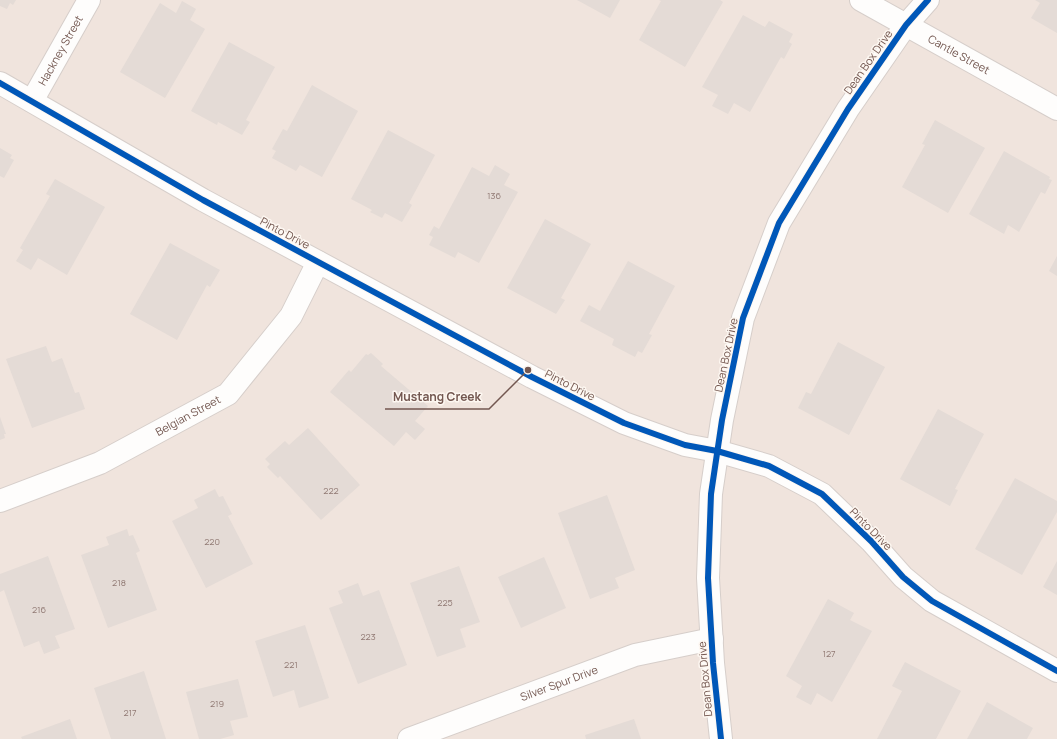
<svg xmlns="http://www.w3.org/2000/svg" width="1057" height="739" font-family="Manrope,sans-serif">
<rect width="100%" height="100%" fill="#f8f3ee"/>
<rect fill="#f0e4dd" x="0" y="0" width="1057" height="739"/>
<g fill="#e4dbd6">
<path d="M 0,0 L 16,0 L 13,5 L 10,3 L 7,9 L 0,6 Z"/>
<path d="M 577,0 L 620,0 L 610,18 Z"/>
<path d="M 659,0 L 720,0 L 723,2 L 685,67 L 639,40 L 661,1 Z"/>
<path d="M 1035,0 L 1057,0 L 1057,33 L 1031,18 L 1040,3 Z"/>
<path d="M 182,1 L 196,9 L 190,20 L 205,29 L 165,98 L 120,72 L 160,3 L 176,13 Z"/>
<path d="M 743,15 L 765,27 L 769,21 L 793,34 L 789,42 L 792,44 L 784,59 L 781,57 L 750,112 L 734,103 L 728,114 L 712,106 L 718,95 L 702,87 Z"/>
<path d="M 229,42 L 275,67 L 246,120 L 250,122 L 242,135 L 218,122 L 217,125 L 191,111 Z"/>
<path d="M 312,85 L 358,111 L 322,177 L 300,165 L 296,171 L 272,158 L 276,151 L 272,149 L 283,129 L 287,131 Z"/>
<path d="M 935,120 L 985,148 L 948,213 L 902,187 L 925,145 L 922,144 Z"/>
<path d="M 388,130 L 435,155 L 409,203 L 412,205 L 402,222 L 385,213 L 382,218 L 370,212 L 372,210 L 351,199 Z"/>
<path d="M 0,148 L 12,155 L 10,158 L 14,160 L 4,178 L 0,176 Z"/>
<path d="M 1004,151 L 1050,177 L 1049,179 L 1052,180 L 1045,194 L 1041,192 L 1019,232 L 1008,225 L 1004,234 L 969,214 Z"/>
<path d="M 495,165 L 510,174 L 504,185 L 518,192 L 479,263 L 458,252 L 455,258 L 429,245 L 433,237 L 429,235 L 434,226 L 439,229 L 472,167 L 489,176 Z"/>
<path d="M 55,179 L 105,207 L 67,275 L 38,258 L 31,270 L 16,261 L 23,250 L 20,248 L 50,196 L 46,194 Z"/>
<path d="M 545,219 L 591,244 L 561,298 L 565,300 L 556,314 L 507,288 Z"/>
<path d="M 170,243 L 220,270 L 210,287 L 207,285 L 177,340 L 130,314 Z"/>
<path d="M 1057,256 L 1057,276 L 1049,271 Z"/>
<path d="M 628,261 L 675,286 L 649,334 L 652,335 L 642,353 L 638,351 L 635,357 L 612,345 L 614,339 L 580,321 L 589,305 L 600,311 Z"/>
<path d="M 838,342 L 885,367 L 849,435 L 798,408 L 806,392 L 811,394 Z"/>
<path d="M 46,346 L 52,362 L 62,358 L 75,393 L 79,392 L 85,409 L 32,428 L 6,359 Z"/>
<path d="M 371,353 L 383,364 L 381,366 L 428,406 L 415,421 L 425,429 L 415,440 L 406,432 L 394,446 L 330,392 L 349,370 L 351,372 L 366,354 L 368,355 Z"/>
<path d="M 938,409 L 984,434 L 955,489 L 958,490 L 950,506 L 900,479 Z"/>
<path d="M 0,417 L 6,434 L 4,434 L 5,438 L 0,440 Z"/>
<path d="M 308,428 L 360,485 L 321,520 L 280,476 L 278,478 L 267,467 L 270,464 L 265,459 L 285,441 L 289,445 Z"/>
<path d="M 1015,478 L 1057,501 L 1057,512 L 1022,575 L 975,549 Z"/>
<path d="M 215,489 L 219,497 L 223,496 L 232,514 L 228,516 L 253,564 L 206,588 L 172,521 L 198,508 L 194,500 Z"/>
<path d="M 607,495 L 635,570 L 615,578 L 619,588 L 590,599 L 558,513 Z"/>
<path d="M 127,529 L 129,536 L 133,535 L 140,551 L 136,553 L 157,610 L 108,628 L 81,555 L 109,545 L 106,537 Z"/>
<path d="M 48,556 L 75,629 L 55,636 L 60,648 L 44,654 L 39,641 L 24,647 L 4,590 L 0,592 L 0,574 Z"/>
<path d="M 544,557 L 566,608 L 521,628 L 498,577 Z"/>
<path d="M 1057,561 L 1057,595 L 1043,587 Z"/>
<path d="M 459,566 L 480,622 L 460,629 L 466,647 L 437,657 L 410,583 Z"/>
<path d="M 358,583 L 363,596 L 379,590 L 407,665 L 358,684 L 329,608 L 343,603 L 338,591 Z"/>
<path d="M 828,599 L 854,613 L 850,620 L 872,631 L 832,702 L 817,693 L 811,705 L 796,697 L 802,686 L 786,676 Z"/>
<path d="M 305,625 L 329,698 L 299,708 L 294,690 L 273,697 L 255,641 Z"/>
<path d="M 905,662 L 961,691 L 936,739 L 877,739 L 902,691 L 892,686 Z"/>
<path d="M 144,671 L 166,739 L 111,739 L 94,688 Z"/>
<path d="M 238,679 L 248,717 L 230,721 L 234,735 L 220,739 L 199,739 L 186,692 Z"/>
<path d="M 987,702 L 1033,728 L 1027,739 L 967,739 Z"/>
<path d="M 70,719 L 77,739 L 22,739 L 21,737 Z"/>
<path d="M 634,719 L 641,739 L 586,739 L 585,735 Z"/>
</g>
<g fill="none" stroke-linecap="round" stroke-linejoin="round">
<defs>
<g id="minor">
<path id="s1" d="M 861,0 L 1057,109"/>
<path d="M 0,83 L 203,200 L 532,377 L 624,423 L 685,445 L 717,451 L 769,466 L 822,494 L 871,541 L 903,577 L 932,601 L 1057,671"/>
<path id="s2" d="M 32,101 L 89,0"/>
<path id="s3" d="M 0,501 L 100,463 L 228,394 L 291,316 L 318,262"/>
<path id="s4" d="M 409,739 L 635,655 L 712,639"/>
</g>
<path id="tertiary" d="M 721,739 L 713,663 L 708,578 L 711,494 L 722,420 L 743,318 L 779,223 L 848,109 L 906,25 L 928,0"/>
</defs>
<use href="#minor" stroke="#d6ceca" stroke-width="24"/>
<use href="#tertiary" stroke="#d6ceca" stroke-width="24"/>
<use href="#minor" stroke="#fefdfc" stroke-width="22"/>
<use href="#tertiary" stroke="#fefdfc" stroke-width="22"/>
<defs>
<g id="cycleway">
<path d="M 0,83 L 203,200 L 532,377 L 624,423 L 685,445 L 717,451 L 769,466 L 822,494 L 871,541 L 903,577 L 932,601 L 1057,671"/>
<path d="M 721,739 L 713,663 L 708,578 L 711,494 L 722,420 L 743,318 L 779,223 L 848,109 L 906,25 L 928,0"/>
</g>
</defs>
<use href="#cycleway" stroke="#fdf7f1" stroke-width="8"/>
<use href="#cycleway" stroke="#0057b8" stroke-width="6"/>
</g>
<g text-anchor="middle" stroke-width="3" stroke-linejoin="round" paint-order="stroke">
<g font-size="9" fill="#917a74">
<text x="494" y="199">136</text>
<text x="331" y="494">222</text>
<text x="212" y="545">220</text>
<text x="119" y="586">218</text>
<text x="445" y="606">225</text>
<text x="39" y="613">216</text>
<text x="368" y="640">223</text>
<text x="829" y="657">127</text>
<text x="291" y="668">221</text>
<text x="217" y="707">219</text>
<text x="130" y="716">217</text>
</g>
<g font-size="11" fill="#735750" stroke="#fdf7f1">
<text dy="4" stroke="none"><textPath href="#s2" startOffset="58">Hackney Street</textPath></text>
<text dy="4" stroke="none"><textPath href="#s1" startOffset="112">Cantle Street</textPath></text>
<text transform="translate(868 62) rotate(-55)" y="4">Dean Box Drive</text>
<text transform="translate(285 233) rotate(28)" y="4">Pinto Drive</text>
<text transform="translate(726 355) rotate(-78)" y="4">Dean Box Drive</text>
<text transform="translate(570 385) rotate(27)" y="4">Pinto Drive</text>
<text dy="4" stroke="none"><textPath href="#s3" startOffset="207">Belgian Street</textPath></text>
<text transform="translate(871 529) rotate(45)" y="4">Pinto Drive</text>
<text transform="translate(705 679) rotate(-95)" y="4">Dean Box Drive</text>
<text dy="4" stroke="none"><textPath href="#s4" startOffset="160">Silver Spur Drive</textPath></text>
</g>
</g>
<path fill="none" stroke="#735750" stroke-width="1.5" d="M528 370L489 409H385"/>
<circle fill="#735750" stroke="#fdf7f1" stroke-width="1.5" cx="528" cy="370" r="4"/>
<g font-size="12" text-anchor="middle" font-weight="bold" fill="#735750" stroke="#fdf7f1" stroke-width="3" stroke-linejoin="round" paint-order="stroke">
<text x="437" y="401">Mustang Creek</text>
</g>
</svg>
